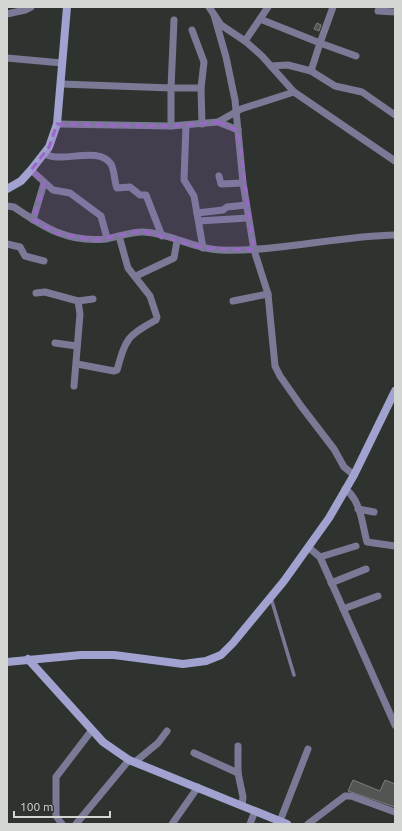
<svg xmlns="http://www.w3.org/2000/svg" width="402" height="831" font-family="Ubuntu,sans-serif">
<rect width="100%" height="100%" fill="#2f332f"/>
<g fill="#525653" stroke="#7a7f7b">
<path d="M 317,23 L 321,25 L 319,31 L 314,29 Z"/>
<path d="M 353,780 L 380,791 L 385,780 L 395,784 L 395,807 L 348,791 Z"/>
</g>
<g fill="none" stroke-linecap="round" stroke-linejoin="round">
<path stroke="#7a7a97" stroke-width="3.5" d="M 271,598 L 294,675"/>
<g stroke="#7a7a97" stroke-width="7">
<path d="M 209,7 L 221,25 L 245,41 L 262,56 L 294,92"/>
<path d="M 378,11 L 395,12"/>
<path d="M 7,14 L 25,10 L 31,7"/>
<path d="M 214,15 L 226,57 L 235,100 L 243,183 L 254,250 L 268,294 L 275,366 L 280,376 L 301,406 L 334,449 L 344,467 L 354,475"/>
<path d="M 260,19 L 320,43 L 333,7"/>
<path d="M 192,30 L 204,62 L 201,88 L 202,124"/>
<path d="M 245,41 L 268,7"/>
<path d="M 7,58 L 62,63"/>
<path d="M 271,66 L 288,65 L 311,71 L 335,86 L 362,92 L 395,115"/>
<path d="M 311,71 L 320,43 L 356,56"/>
<path d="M 61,84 L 171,88 L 174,20"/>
<path d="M 218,122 L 238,130"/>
<path d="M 57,124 L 171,126 L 218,122 L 241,109 L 294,92 L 395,161"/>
<path d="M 186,125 L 184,180 L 194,196 L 203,248"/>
<path d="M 171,126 L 171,88 L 201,88"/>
<path d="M 45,154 C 62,164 98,145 111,164 C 115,172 114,181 117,188 L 130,187 L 140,195 L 146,195 L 162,236"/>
<path d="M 31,170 L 53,190 L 70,193 L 101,216 L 107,238"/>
<path d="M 219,176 L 221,184 L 243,183"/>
<path d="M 7,206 L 14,207 C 43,227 68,243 106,239 C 117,237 134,231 144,232 C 170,233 193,249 220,250 C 279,252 337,236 395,235"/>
<path d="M 197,213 L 223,210 L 227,207 L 246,205"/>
<path d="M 33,220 L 44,183"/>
<path d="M 199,221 L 248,218"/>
<path d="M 7,244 L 20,247 L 25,256 L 44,261"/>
<path d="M 136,276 L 174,258 L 177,241"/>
<path d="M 36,293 L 45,292 L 78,301 L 80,314 L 74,386"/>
<path d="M 78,301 L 93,299"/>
<path d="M 233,301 L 268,294"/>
<path d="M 55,343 L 77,346"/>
<path d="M 77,364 L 114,371 L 117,370 C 126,338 127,336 156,320 L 157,317 L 150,296 L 128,268 L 119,236"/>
<path d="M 345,489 C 361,500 362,524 367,542 L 395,546"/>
<path d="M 358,509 L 374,512"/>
<path d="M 308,547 L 320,557 L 395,725"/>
<path d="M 320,557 L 356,546"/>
<path d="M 331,583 L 366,569"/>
<path d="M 343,609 L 378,596"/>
<path d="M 238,746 L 238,773 L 243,797 L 242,805"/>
<path d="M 194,753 L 238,773"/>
<path d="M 135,762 L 158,743 L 167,731"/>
<path d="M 280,821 L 308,749"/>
<path d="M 62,824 L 56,816 L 56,777 L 92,730"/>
<path d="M 76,824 L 129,760"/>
<path d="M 172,824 L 198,787"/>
<path d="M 250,824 L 255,811"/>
<path d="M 308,824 L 345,796 L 351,796 L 395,812"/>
</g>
<g stroke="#a2a2d0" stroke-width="8">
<path d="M 7,189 L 21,181 L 31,170 L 49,147 L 57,124 L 67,7"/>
<path d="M 28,659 L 103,742 L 129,760 L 287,824"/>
<path d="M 7,662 L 81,655 L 114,655 L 183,664 L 206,661 L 221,655 L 233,643 L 284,581 L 329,518 L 354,475 L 395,391"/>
</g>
</g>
<path fill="#9a68c6" fill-opacity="0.2" stroke="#9a68c6" stroke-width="3" stroke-dasharray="8 5" stroke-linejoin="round" d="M 218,122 L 238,130 L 254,250 L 203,248 L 142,231 L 95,240 L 74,237 L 56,233 L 33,220 L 44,183 L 31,170 L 49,147 L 57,124 L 171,126 Z"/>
<rect width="402" height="831" fill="none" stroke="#d4d6d4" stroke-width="16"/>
<path d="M14 811v6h96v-6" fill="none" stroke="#d4d6d4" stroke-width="2"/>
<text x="20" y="811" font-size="12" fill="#d4d6d4" stroke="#2f332f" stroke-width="3" paint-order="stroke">100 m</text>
</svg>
